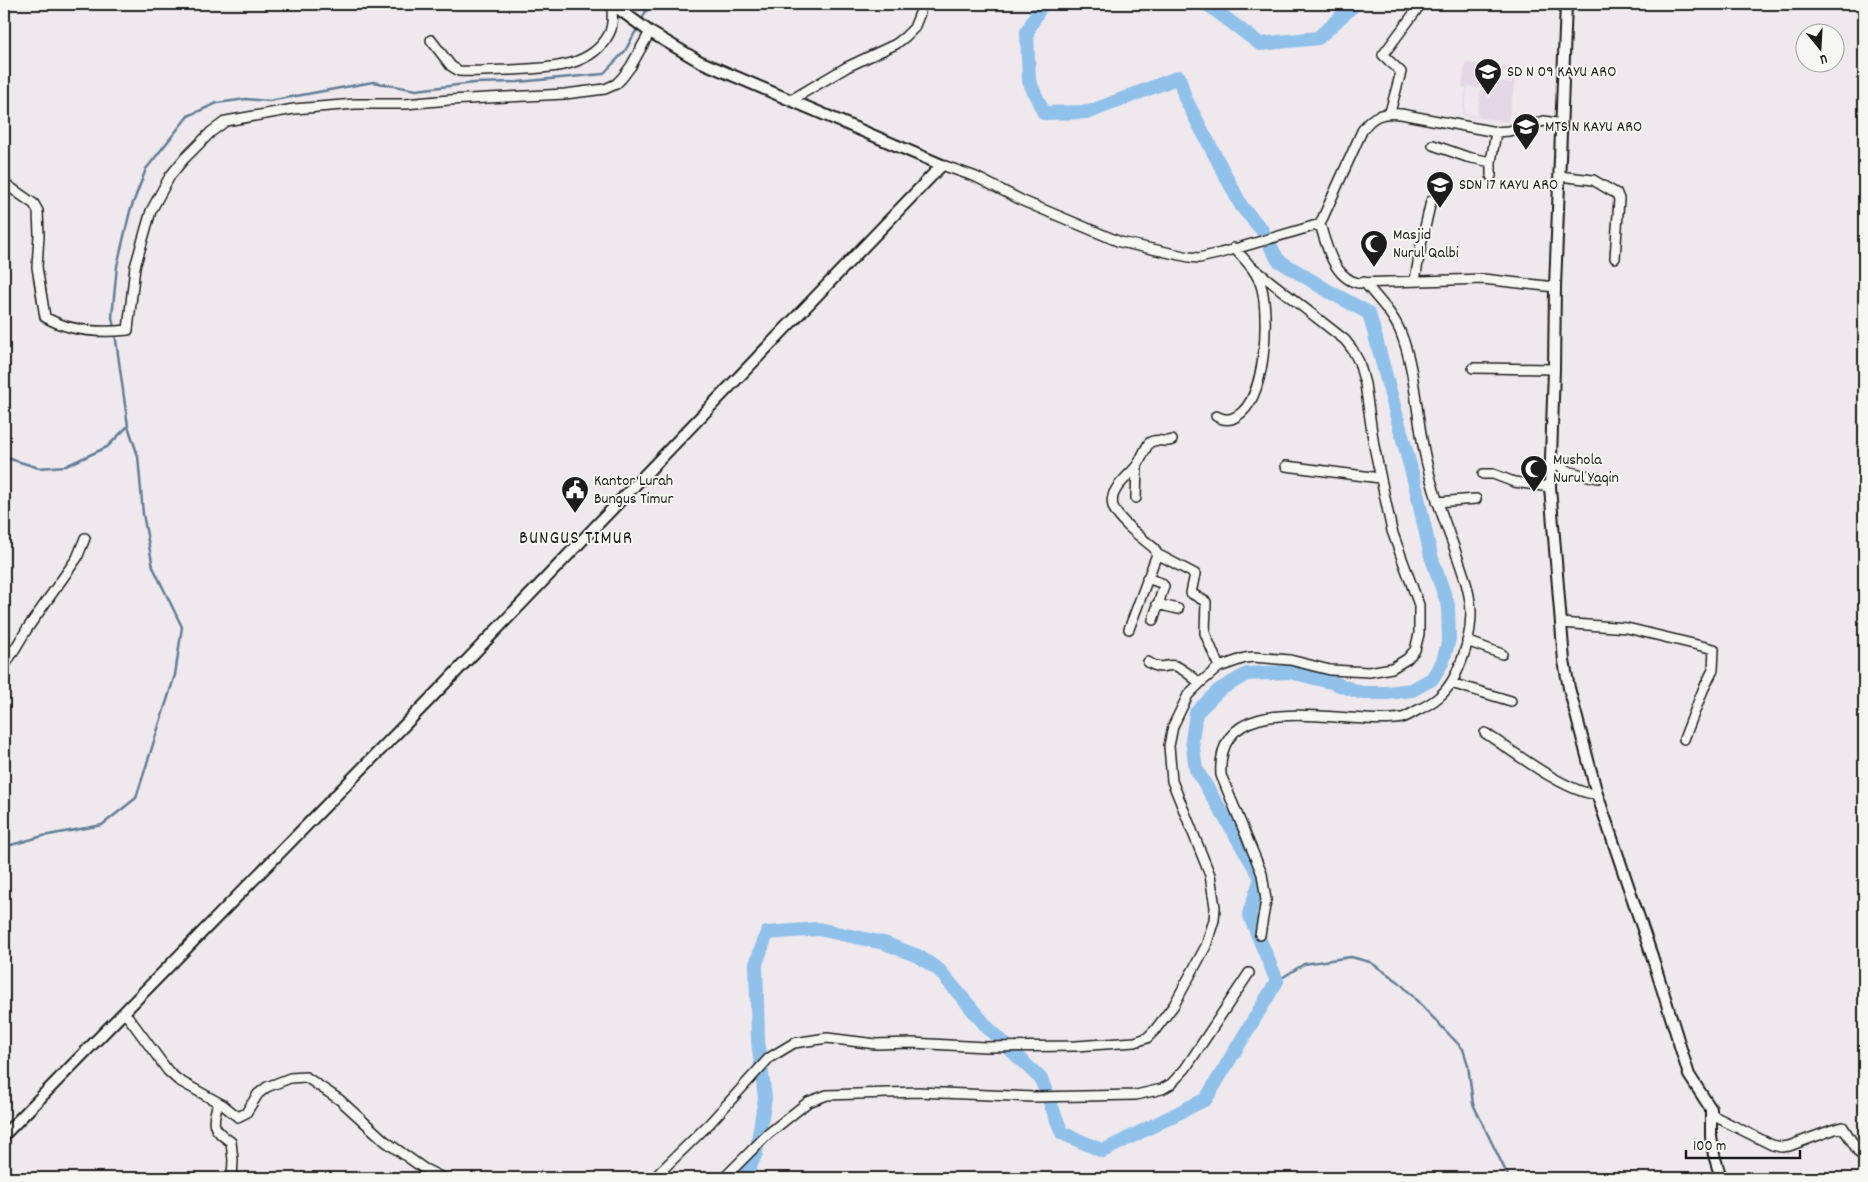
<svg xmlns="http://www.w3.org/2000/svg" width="1868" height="1182" viewBox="0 0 1868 1182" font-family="Dekko,sans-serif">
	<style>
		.built { fill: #e6d7e7; fill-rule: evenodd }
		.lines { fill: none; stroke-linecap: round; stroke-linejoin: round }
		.stream { stroke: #617f98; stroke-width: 2.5 }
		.river { stroke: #8fc1eb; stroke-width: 14 }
		.minor-casing { stroke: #1c1c1c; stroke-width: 12 }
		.tertiary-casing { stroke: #1c1c1c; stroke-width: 14 }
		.minor { stroke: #f6f6f2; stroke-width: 9 }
		.tertiary { stroke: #f6f6f2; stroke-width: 10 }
		.labels { text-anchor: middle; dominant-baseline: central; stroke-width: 4; stroke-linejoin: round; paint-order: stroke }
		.poi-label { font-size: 16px; fill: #1c1c1c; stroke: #f6f6f2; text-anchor: start }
		.quarter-label { font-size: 19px; letter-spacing: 1px; fill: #1c1c1c; stroke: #f6f6f2 }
	</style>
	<rect width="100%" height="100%" fill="#efe8ed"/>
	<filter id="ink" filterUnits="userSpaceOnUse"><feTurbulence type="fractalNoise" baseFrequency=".02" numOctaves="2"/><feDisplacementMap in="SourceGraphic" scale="10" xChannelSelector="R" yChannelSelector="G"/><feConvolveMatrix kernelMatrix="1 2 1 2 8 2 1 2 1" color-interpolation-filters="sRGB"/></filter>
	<g filter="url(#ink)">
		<!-- built -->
		<path class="built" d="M 1465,63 L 1517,68 L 1508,122 L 1462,115 L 1466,88 L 1462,87 ZM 1480,67 L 1513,71 L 1512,83 L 1478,79 ZM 1467,86 L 1481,88 L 1477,116 L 1464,114 Z"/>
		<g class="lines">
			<!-- stream -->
			<path class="stream" d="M 641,22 L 649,4
				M 114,328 L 112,317 L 117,266 L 130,211 L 146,169 L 188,116 L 217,103 L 246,99 L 269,101 L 373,82 L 416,90 L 474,83 L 518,82 L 603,74 L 625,51 L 638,27
				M 4,457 L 39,468 L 66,466 L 107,447 L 128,426
				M 4,847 L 43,836 L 102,825 L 136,798 L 175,675 L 182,627 L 153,567 L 143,514 L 138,456 L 128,426 L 115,333
				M 1277,981 L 1304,964 L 1351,957 L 1370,962 L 1399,982 L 1463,1049 L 1468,1065 L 1473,1104 L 1509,1178"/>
			<!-- river -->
			<path class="river" d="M 1207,4 L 1260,44 L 1318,38 L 1355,4
				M 745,1178 L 756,1153 L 765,1098 L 758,1041 L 756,964 L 767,933 L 818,929 L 884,943 L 918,956 L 939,970 L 988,1028 L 1041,1079 L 1062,1133 L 1103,1151 L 1206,1099 L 1277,981 L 1249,914 L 1261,878 L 1196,769 L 1192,740 L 1196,713 L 1219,690 L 1247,674 L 1290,672 L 1331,682 L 1362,693 L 1387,693 L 1412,690 L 1432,679 L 1443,661 L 1449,639 L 1448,605 L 1431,556 L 1415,484 L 1369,313 L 1330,292 L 1278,260 L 1262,230 L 1242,207 L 1185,98 L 1179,77 L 1089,112 L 1044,113 L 1029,81 L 1027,32 L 1042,4"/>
			<defs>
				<path id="minor" d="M 431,40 L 451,66 L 459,71 C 475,72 492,70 509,70 C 543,68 590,70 609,34 C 614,25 612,14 612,4
					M 791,100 L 847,67 L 896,44 L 905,37 L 914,28 L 920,13
					M 1390,112 L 1401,72 L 1383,55 L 1421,4
					M 1433,145 L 1467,157 L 1491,162 L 1496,132
					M 942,165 L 976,177 L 1023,201 L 1120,242 L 1189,257 L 1199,258 L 1221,253 L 1320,224
					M 1491,176 L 1491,162
					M 1559,176 L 1593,180 L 1617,194 L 1619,199 L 1615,258
					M 4,183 L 34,204 L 38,211 L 39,235 L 37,267 L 45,317 C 70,332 100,333 128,330 L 135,267 L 151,211 L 170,176 L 184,159 L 211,132 L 226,121 L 294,109 L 355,104 L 405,104 L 449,100 L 565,94 L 605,89 L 616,84 L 622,78 L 631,66 L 650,32
					M 1415,280 L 1421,245 L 1431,201
					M 1555,287 L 1483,279 L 1358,283 C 1334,278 1326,245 1320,224 L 1362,131 C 1372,115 1383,112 1401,114 L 1496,132 L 1509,131 L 1544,121 L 1561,124
					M 1473,368 L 1554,369
					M 1216,416 C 1223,420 1230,421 1237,416 C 1266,399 1269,319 1262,289 C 1258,272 1246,261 1234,248
					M 1551,461 L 1570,472 L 1598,478
					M 1286,466 L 1380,478
					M 1483,474 L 1493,474 L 1514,482 L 1550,487
					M 1136,498 L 1137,465
					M 1437,502 L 1476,499
					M 1157,554 L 1195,574 L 1191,593 L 1206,602 L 1205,633 L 1219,667
					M 1147,578 L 1161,583 L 1164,586 L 1153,620
					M 1157,604 L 1178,609
					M 1561,623 L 1627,628 L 1714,649 L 1713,670 L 1703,690 L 1684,739
					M 1129,629 L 1157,554 L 1154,548 C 1143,539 1117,520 1113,506 C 1108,489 1130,476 1138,464 C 1142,457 1145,449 1149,443 C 1157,437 1165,444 1172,440
					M 1467,641 L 1502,654
					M 4,647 L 13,653
					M 1148,662 C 1164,672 1164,663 1176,666 C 1185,670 1192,677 1200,683
					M 4,667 L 27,629 L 77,558 L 85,538
					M 1451,683 L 1511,701
					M 1485,733 C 1510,749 1569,795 1597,794
					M 1260,935 L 1266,900 L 1262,874 L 1221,775 C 1215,682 1348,728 1402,718 C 1406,717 1411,714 1416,711 C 1435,702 1446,694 1456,674 C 1465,655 1471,633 1471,612 C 1470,589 1461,568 1454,547 C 1444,520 1434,495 1428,468 C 1416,425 1417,371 1400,331 C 1392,312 1376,297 1364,282
					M 123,1013 L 129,1018 L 168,1071 L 178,1080 L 223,1105 L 238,1117 L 246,1113 L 258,1094 L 267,1087 L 290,1078 L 306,1077 L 340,1100 L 385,1141 L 423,1168 L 443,1178
					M 218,1102 C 212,1125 211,1128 231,1142 L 233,1160 L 232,1178
					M 1712,1115 L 1772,1145 L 1781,1147 L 1789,1146 L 1835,1129 L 1843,1127 L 1859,1153 L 1864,1157
					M 654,1178 L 710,1123 L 769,1058 L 794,1043 L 827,1038 L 876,1044 L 912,1043 L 985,1047 L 1076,1046 L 1135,1042 L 1147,1038 L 1155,1030 L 1174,1005 L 1206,946 L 1214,920 L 1215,907 L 1210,875 L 1172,781 L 1169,746 L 1173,726 L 1188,695 L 1200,683 L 1219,667 L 1245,658 L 1253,657 L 1290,660 L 1330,670 L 1369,672 L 1392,668 L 1407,659 L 1415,650 L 1419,634 L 1419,605 L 1392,531 L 1374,446 L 1365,384 L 1359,362 L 1352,349 L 1345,340 L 1252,267
					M 724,1178 L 768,1134 L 808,1102 L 827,1095 L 918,1092 L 1033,1097 L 1136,1095 L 1162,1089 L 1171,1084 L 1185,1069 L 1249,973"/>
				<path id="tertiary" d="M 1566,4 L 1555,287 L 1554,369 L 1550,487 L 1564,661 L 1569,688 L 1597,794 L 1652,956 L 1689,1075 L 1711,1109 L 1711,1137 L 1714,1155 L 1721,1178
					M 4,1135 L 431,698 L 942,165 L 699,61 L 650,32 L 612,4"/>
			</defs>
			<!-- minor casing -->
			<use href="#minor" class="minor-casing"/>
			<!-- tertiary casing -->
			<use href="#tertiary" class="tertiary-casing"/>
			<!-- minor -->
			<use href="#minor" class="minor"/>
			<!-- tertiary -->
			<use href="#tertiary" class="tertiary"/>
		</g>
	</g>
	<!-- icons -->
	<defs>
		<symbol id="school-pin" viewBox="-11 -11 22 30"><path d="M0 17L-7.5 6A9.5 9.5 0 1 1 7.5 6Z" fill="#1c1c1c" stroke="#f6f6f2"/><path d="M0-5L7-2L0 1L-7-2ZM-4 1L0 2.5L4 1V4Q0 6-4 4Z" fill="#fff"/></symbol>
		<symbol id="mosque-pin" viewBox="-11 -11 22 30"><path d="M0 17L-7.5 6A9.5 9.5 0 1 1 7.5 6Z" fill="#1c1c1c" stroke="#f6f6f2"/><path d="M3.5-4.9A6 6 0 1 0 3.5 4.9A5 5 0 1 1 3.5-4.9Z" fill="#fff"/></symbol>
		<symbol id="civic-pin" viewBox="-11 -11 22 30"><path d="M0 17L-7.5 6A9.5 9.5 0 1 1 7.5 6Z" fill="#1c1c1c" stroke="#f6f6f2"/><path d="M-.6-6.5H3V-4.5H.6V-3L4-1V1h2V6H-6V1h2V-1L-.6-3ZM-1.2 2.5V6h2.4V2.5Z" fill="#fff"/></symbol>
	</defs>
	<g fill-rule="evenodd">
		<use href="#school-pin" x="1472" y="56" width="32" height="43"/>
		<use href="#school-pin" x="1510" y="111" width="32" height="43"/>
		<use href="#school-pin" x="1424" y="169" width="32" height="43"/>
		<use href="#mosque-pin" x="1358" y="228" width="32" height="43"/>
		<use href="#mosque-pin" x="1518" y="453" width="32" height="43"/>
		<use href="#civic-pin" x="559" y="474" width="32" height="43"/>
	</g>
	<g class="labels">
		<!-- poi labels -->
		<g class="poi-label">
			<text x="1507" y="72">SD N 09 KAYU ARO</text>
			<text x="1545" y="127">MTS N KAYU ARO</text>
			<text x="1459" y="185">SDN 17 KAYU ARO</text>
			<text x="1393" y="235">Masjid<tspan x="1393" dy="18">Nurul Qalbi</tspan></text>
			<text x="1553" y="460">Mushola<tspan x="1553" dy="18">Nurul Yaqin</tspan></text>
			<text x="594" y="481">Kantor Lurah<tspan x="594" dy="18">Bungus Timur</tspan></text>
		</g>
		<!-- quarter labels -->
		<g class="quarter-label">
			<text x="576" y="539">BUNGUS TIMUR</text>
		</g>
	</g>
	<!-- margin -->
	<rect width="1868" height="1182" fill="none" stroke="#f6f6f2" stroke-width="20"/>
	<rect x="10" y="10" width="1848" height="1162" fill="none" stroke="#1c1c1c" stroke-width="2" filter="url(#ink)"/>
	<!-- north arrow -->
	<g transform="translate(1820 48) rotate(162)"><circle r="24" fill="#f6f6f2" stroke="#9f9f9c"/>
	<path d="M0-4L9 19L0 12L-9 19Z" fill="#1c1c1c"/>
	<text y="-8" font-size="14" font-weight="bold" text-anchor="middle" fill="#1c1c1c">U</text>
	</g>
	<!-- scale -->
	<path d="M1686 1150v8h114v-8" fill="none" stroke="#1c1c1c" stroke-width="2.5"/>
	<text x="1693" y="1150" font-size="15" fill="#1c1c1c" stroke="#f6f6f2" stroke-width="4" paint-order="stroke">100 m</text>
</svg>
